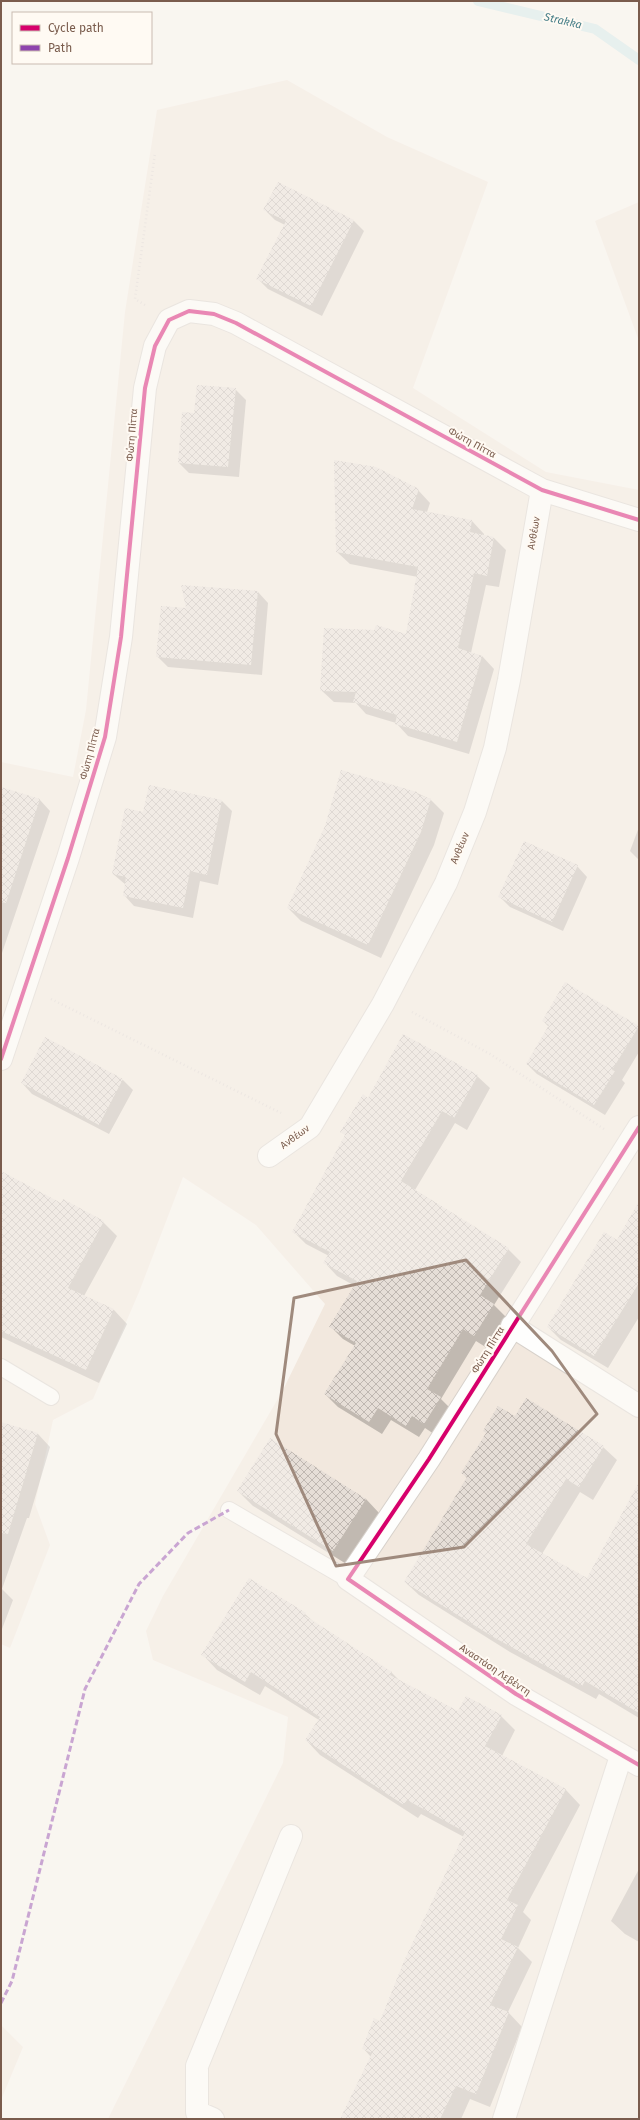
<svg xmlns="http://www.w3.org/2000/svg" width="640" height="2120" viewBox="0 0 640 2120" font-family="'Fira Sans',sans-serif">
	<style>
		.residential { fill: #f2e8de }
		.shadow { fill: #0003 }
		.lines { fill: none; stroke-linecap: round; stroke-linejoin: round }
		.stream { stroke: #d0e8ea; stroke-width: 10 }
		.building { fill: url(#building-cross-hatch) }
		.lane-casing { stroke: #d7d1cb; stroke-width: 18 }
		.street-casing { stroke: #d7d1cb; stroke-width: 24 }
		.path { stroke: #dcd5d0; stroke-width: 2.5; stroke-dasharray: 1 3; stroke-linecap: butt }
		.lane { stroke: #fefefd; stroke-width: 16 }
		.street { stroke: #fefefd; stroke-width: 22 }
		.quiet { stroke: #8e44ad; stroke-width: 3; stroke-dasharray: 6 3; stroke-linecap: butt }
		.cycleway-casing { stroke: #fffaf3; stroke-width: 6 }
		.cycleway { stroke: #d6006c; stroke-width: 4 }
		.marked { fill: none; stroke: #9f8a7d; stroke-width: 3; stroke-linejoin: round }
		.labels { text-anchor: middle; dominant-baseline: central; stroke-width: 4; stroke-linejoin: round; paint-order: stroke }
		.street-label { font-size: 10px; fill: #7a5c4d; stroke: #fffaf3 }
		.water-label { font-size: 11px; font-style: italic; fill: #437c86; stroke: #fffaf3 }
	</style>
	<defs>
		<pattern id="building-cross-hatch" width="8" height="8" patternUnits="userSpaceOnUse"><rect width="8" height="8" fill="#e6ded7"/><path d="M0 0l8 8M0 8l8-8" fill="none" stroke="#bfb7b1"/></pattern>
	</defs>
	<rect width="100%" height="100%" fill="#f9f5f0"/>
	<!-- residential -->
	<path class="residential" d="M 287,80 L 387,137 L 488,182 L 413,388 L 546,472 L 639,490 L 639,2119 L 108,2119 L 283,1763 L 288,1717 L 153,1660 L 146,1631 L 163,1596 L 283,1390 L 325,1304 L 256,1225 L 183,1177 L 139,1292 L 93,1399 L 53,1420 L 35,1504 L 50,1545 L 10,1648 L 1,1644 L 1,762 L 73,777 L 86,710 L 125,312 L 157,110 Z
		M 639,202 L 639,341 L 595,221 Z
		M 1,2025 L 23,2047 L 1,2100 Z"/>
	<!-- shadow -->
	<path class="shadow" d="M 278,183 L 354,221 L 364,231 L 322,316 L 268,289 L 257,278 L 285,225 L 275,220 L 264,209 Z
		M 235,389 L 246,400 L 239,477 L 189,473 L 179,463 L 195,414 Z
		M 418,490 L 430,503 L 427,512 L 472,521 L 484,534 L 484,536 L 494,538 L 506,550 L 499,587 L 486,585 L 471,653 L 482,656 L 494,669 L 469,754 L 408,736 L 396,723 L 366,714 L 356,703 L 334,702 L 321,690 L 406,635 L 418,577 L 350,564 L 337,552 Z
		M 258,592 L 268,603 L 262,675 L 168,667 L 157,656 L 187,609 Z
		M 1,788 L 40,800 L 50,811 L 1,956 Z
		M 417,793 L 430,799 L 444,813 L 434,845 L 381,958 L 301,921 L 288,908 Z
		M 222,801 L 232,811 L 218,885 L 200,881 L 193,918 L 134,906 L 124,895 L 126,885 L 113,874 L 144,813 Z
		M 639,827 L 639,860 L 630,851 Z
		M 577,866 L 587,877 L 563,931 L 510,907 L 500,897 Z
		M 543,1021 L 639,1028 L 639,1052 L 622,1080 L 625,1083 L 605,1115 L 537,1074 L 527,1064 L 549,1027 Z
		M 477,1076 L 490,1088 L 467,1130 L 455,1123 L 415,1190 L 508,1249 L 521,1262 L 494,1305 L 506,1317 L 487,1348 L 476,1341 L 441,1399 L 453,1411 L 437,1436 L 425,1428 L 419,1437 L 391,1420 L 382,1434 L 338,1407 L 325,1394 L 355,1346 L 343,1339 L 330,1326 L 355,1286 L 337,1276 L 325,1263 L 329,1256 L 306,1244 L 294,1232 L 369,1099 Z
		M 123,1080 L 133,1090 L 109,1134 L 32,1094 L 22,1083 Z
		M 1,1173 L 62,1204 L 103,1222 L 117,1236 L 84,1296 L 114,1310 L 127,1324 L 99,1383 L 1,1337 Z
		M 639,1203 L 639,1317 L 608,1368 L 561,1340 L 548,1327 L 618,1242 Z
		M 515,1417 L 603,1447 L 617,1460 L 593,1500 L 580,1492 L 542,1554 L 587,1579 L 639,1485 L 639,1718 L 599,1694 L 596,1699 L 510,1652 L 419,1595 L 405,1582 L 467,1478 L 463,1473 Z
		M 1,1423 L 38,1434 L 50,1447 L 29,1518 L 27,1518 L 2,1589 L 13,1600 L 2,1629 Z
		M 238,1491 L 366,1499 L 380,1514 L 348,1565 L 253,1506 Z
		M 305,1614 L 315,1623 L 392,1673 L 401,1682 L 458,1713 L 501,1716 L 515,1730 L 502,1756 L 566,1790 L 580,1805 L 523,1912 L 531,1920 L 518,1948 L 532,1962 L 508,2012 L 522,2027 L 490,2107 L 470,2099 L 461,2119 L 341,2119 L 371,2057 L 363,2048 L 380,2022 L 464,1837 L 421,1814 L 418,1818 L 320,1755 L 306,1740 L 319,1720 L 265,1686 L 260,1695 L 217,1670 L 203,1655 Z
		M 639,1869 L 639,1942 L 625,1934 L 611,1921 Z"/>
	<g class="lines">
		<!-- stream -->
		<path class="stream" d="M 478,1 L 595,29 L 639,60"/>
	</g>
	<!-- building -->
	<path class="building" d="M 278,182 L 354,220 L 311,306 L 256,279 L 286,221 L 263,210 Z
		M 197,385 L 236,388 L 228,467 L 178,463 L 182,412 L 194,413 Z
		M 334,460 L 376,467 L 419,489 L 412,509 L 472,520 L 470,532 L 494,537 L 487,576 L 474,573 L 458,648 L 482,656 L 457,742 L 395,724 L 397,715 L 353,702 L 356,692 L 320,691 L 324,628 L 374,630 L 376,625 L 406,634 L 418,567 L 336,552 Z
		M 181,585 L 258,591 L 251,665 L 156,657 L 161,606 L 186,608 Z
		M 341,770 L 417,792 L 417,794 L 431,799 L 421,832 L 368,945 L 287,908 L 325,826 Z
		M 149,785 L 222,800 L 207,875 L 190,871 L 183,908 L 123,896 L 126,877 L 112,874 L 125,808 L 143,812 Z
		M 1,787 L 40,799 L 6,903 L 1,902 Z
		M 524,841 L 578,865 L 552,922 L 498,897 Z
		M 565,982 L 639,1026 L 612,1070 L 615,1071 L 594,1105 L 526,1064 L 549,1025 L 542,1021 Z
		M 403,1034 L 478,1075 L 454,1118 L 442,1111 L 401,1181 L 509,1248 L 480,1295 L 494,1304 L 474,1336 L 463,1329 L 427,1389 L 441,1397 L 424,1424 L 412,1416 L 406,1426 L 378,1408 L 369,1422 L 324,1394 L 356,1343 L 329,1327 L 357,1281 L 323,1263 L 330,1252 L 292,1232 L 345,1135 L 340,1132 L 363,1094 L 368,1098 Z
		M 45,1037 L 123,1079 L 99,1125 L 21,1083 Z
		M 1,1171 L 61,1203 L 63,1199 L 104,1221 L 68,1288 L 114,1309 L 86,1370 L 1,1331 Z
		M 639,1201 L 639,1283 L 594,1356 L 547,1327 L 604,1232 L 617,1240 Z
		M 526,1398 L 604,1446 L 579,1487 L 566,1479 L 526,1544 L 587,1578 L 639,1482 L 639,1713 L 585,1681 L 582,1686 L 495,1638 L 404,1582 L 467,1477 L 461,1473 L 486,1433 L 483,1431 L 498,1406 L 515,1416 Z
		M 1,1422 L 38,1433 L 8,1534 L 1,1533 Z
		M 270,1438 L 366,1499 L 333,1551 L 237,1491 Z
		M 249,1578 L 306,1613 L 304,1615 L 392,1672 L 390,1675 L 458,1711 L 466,1696 L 502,1715 L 485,1746 L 566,1789 L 507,1900 L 518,1905 L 501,1939 L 518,1947 L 490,2005 L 509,2012 L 476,2094 L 456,2086 L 440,2119 L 340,2119 L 372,2053 L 362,2049 L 374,2018 L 380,2021 L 404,1961 L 465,1832 L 407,1800 L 404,1805 L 305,1740 L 320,1717 L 251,1672 L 245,1682 L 201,1655 Z"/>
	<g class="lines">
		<defs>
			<path id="lane" d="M 1,1367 L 51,1397
				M 229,1510 L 348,1579"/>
			<path id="street" d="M 1,1059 L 68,858 L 105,737 L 121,637 L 145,388 L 155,346 L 169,320 L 189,311 L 214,314 L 236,323 L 542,490 L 639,520
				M 639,1127 L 429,1459 L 348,1579 L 516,1694 L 639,1765
				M 269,1156 L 310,1127 L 383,1004 L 446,883 L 475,812 L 495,748 L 509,680 L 542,490
				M 512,1326 L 639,1406
				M 213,2119 L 197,2112 L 197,2066 L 291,1836
				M 504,2119 L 621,1756"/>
		</defs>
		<!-- lane casing -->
		<use href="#lane" class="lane-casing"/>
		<!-- street casing -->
		<use href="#street" class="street-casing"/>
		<!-- path -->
		<path class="path" d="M 145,305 L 135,299 L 155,153
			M 51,999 L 281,1113
			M 412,1012 L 490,1054 L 604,1129"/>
		<!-- lane -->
		<use href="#lane" class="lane"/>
		<!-- street -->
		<use href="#street" class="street"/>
		<!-- quiet -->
		<path class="quiet" d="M 1,2003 L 12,1981 L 85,1689 L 139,1584 L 188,1533 L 229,1510"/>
		<defs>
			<path id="cycleway" d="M 1,1059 L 68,858 L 105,737 L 121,637 L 145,388 L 155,346 L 169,320 L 189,311 L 214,314 L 236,323 L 542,490 L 639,520
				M 639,1127 L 429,1459 L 348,1579 L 516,1694 L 639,1765"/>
		</defs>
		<!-- cycleway casing -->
		<use href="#cycleway" class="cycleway-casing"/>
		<!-- cycleway -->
		<use href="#cycleway" class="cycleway"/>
	</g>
	<!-- marked area -->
	<path d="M0 0H640V2120H0ZM 466,1260 L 552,1351 L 597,1414 L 464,1547 L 336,1566 L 276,1434 L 294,1298 Z" fill="#f9f5f0" fill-opacity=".55" fill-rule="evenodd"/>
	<path class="marked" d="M 466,1260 L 552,1351 L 597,1414 L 464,1547 L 336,1566 L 276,1434 L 294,1298 Z"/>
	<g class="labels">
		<!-- street labels -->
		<g class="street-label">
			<text transform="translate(132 435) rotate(-85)">Φώτη Πίττα</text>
			<text transform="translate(472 443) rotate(29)">Φώτη Πίττα</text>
			<text transform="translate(534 533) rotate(-80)">Ανθέων</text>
			<text transform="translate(90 754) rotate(-75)">Φώτη Πίττα</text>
			<text transform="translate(460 848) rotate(-67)">Ανθέων</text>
			<text transform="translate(295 1137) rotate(-36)">Ανθέων</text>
			<text transform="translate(488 1350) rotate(-58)">Φώτη Πίττα</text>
			<text transform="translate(495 1670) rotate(34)">Αναστάση Λεβέντη</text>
		</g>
		<!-- water labels -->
		<g class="water-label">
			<text transform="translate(563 21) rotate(13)">Strakka</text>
		</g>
	</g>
	<!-- border -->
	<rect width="640" height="2120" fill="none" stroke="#7a5c4d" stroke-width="4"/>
	<!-- legend -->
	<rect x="12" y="12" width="140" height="52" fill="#fffaf3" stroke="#cabbb1"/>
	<rect x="20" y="25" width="20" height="6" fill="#d6006c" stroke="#cabbb1"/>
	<text x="48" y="32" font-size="12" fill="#7a5c4d">Cycle path</text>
	<rect x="20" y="45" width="20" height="6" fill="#8e44ad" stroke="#cabbb1"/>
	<text x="48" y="52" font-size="12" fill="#7a5c4d">Path</text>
</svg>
